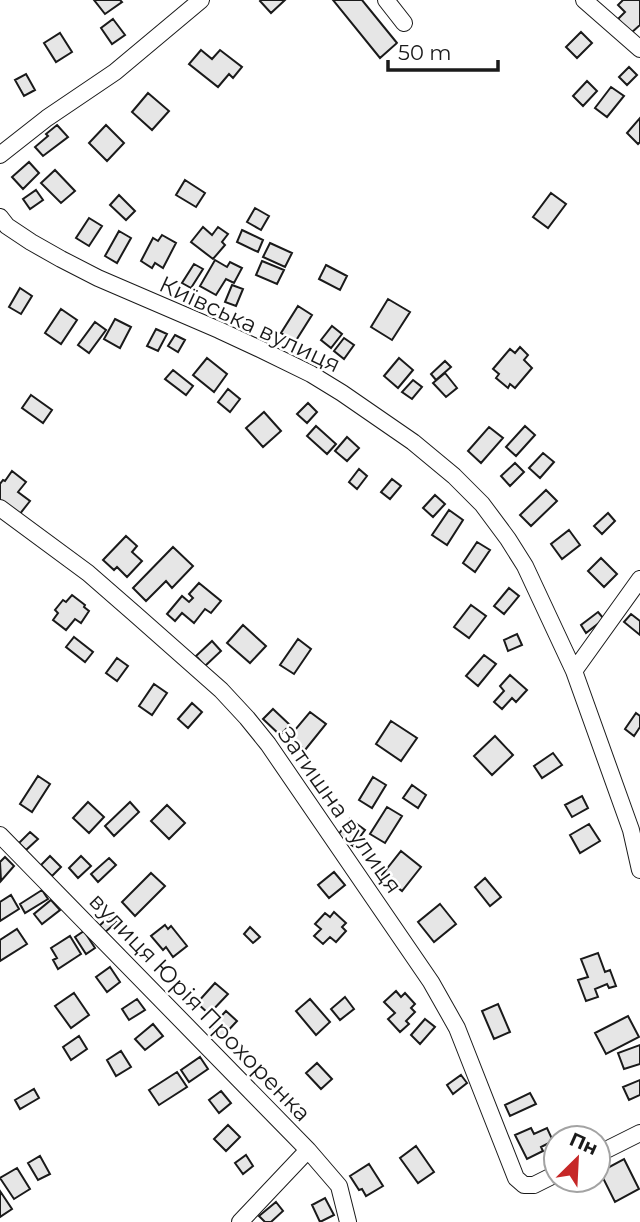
<svg xmlns="http://www.w3.org/2000/svg" width="640" height="1222" viewBox="0 0 640 1222" font-family="Montserrat,sans-serif">
	<style>
		.building { fill: #e6e6e6; stroke: #1a1a1a; stroke-width: 2 }
		.lines { fill: none; stroke-linecap: round; stroke-linejoin: round }
		.minor-casing { stroke: #1a1a1a; stroke-width: 18 }
		.minor { stroke: #fff; stroke-width: 16 }
		.labels { text-anchor: middle; dominant-baseline: central; stroke-width: 5; stroke-linejoin: round; paint-order: stroke }
		.street-label { font-size: 23px; fill: #1a1a1a; stroke: #fff }
	</style>
	<rect width="100%" height="100%" fill="#fff"/>
	<!-- building -->
	<path class="building" d="M 94,0 L 120,0 L 122,2 L 105,14 Z
		M 261,0 L 285,0 L 271,13 L 260,1 Z
		M 333,0 L 362,0 L 397,43 L 380,58 Z
		M 623,0 L 640,0 L 640,25 L 631,33 L 618,19 L 625,12 L 618,5 Z
		M 113,19 L 125,35 L 112,44 L 101,28 Z
		M 581,32 L 592,43 L 577,58 L 566,47 Z
		M 60,33 L 72,52 L 56,62 L 44,43 Z
		M 201,50 L 212,59 L 220,50 L 242,67 L 233,78 L 229,74 L 218,87 L 189,64 Z
		M 629,67 L 637,75 L 627,85 L 619,77 Z
		M 26,74 L 35,90 L 24,96 L 15,80 Z
		M 587,81 L 597,91 L 583,106 L 573,96 Z
		M 611,87 L 624,96 L 607,117 L 595,108 Z
		M 148,93 L 169,111 L 152,130 L 132,112 Z
		M 640,118 L 640,142 L 638,144 L 627,133 Z
		M 57,125 L 68,137 L 43,156 L 35,147 L 48,136 L 46,134 Z
		M 106,125 L 124,143 L 107,161 L 89,143 Z
		M 29,162 L 39,173 L 23,189 L 12,177 Z
		M 55,170 L 75,191 L 61,203 L 41,183 Z
		M 185,180 L 205,193 L 196,207 L 176,195 Z
		M 36,190 L 43,200 L 30,209 L 23,199 Z
		M 551,193 L 566,204 L 548,228 L 533,217 Z
		M 119,195 L 135,211 L 126,220 L 110,205 Z
		M 255,208 L 269,216 L 261,230 L 247,222 Z
		M 89,218 L 102,226 L 89,246 L 76,238 Z
		M 203,227 L 212,235 L 218,227 L 228,234 L 222,242 L 225,245 L 213,259 L 191,242 Z
		M 242,230 L 263,240 L 258,252 L 237,242 Z
		M 119,231 L 131,238 L 117,263 L 105,256 Z
		M 162,235 L 176,243 L 163,268 L 155,263 L 152,268 L 141,261 L 153,238 L 158,241 Z
		M 270,243 L 292,253 L 285,267 L 263,257 Z
		M 215,260 L 227,267 L 230,262 L 242,268 L 234,283 L 226,279 L 216,295 L 200,286 Z
		M 262,261 L 284,270 L 277,284 L 256,275 Z
		M 194,264 L 203,269 L 191,288 L 182,283 Z
		M 326,265 L 347,276 L 340,290 L 319,279 Z
		M 232,285 L 243,289 L 236,306 L 225,302 Z
		M 20,288 L 32,296 L 21,314 L 9,307 Z
		M 388,299 L 410,312 L 392,340 L 371,327 Z
		M 298,306 L 312,315 L 295,342 L 281,333 Z
		M 61,309 L 77,320 L 61,344 L 45,333 Z
		M 115,319 L 131,327 L 120,348 L 104,339 Z
		M 95,322 L 106,330 L 89,353 L 78,345 Z
		M 332,326 L 342,334 L 331,348 L 321,340 Z
		M 156,329 L 167,334 L 158,351 L 147,346 Z
		M 175,335 L 185,340 L 178,352 L 168,346 Z
		M 344,338 L 354,345 L 344,359 L 334,351 Z
		M 520,347 L 528,355 L 524,360 L 532,368 L 515,388 L 510,384 L 508,388 L 496,378 L 499,374 L 493,369 L 510,349 L 515,353 Z
		M 207,358 L 227,374 L 214,392 L 193,375 Z
		M 399,358 L 413,370 L 398,388 L 384,376 Z
		M 445,361 L 451,367 L 436,380 L 431,374 Z
		M 173,370 L 193,386 L 186,395 L 165,379 Z
		M 445,373 L 457,388 L 446,397 L 433,383 Z
		M 413,380 L 422,387 L 412,399 L 402,392 Z
		M 228,389 L 240,399 L 230,412 L 218,402 Z
		M 31,395 L 52,410 L 43,423 L 22,408 Z
		M 308,403 L 317,412 L 307,423 L 297,414 Z
		M 264,412 L 281,431 L 263,447 L 246,428 Z
		M 316,426 L 336,444 L 327,454 L 307,436 Z
		M 525,426 L 535,435 L 516,456 L 506,447 Z
		M 489,427 L 503,438 L 481,463 L 468,451 Z
		M 347,437 L 359,448 L 347,461 L 335,451 Z
		M 543,453 L 554,462 L 540,478 L 529,468 Z
		M 515,463 L 524,472 L 510,486 L 501,476 Z
		M 359,469 L 367,476 L 357,489 L 349,482 Z
		M 12,471 L 26,482 L 18,492 L 30,501 L 19,515 L 0,500 L 0,484 L 3,480 L 5,481 Z
		M 392,479 L 401,486 L 390,499 L 381,492 Z
		M 546,490 L 557,501 L 531,526 L 520,515 Z
		M 435,495 L 445,504 L 433,517 L 423,508 Z
		M 449,510 L 463,520 L 447,545 L 432,535 Z
		M 608,513 L 615,521 L 602,534 L 594,526 Z
		M 569,530 L 580,545 L 562,559 L 551,544 Z
		M 126,536 L 137,546 L 132,552 L 142,561 L 127,577 L 117,567 L 114,570 L 103,560 Z
		M 477,542 L 490,550 L 475,572 L 463,563 Z
		M 173,547 L 193,566 L 172,588 L 166,581 L 146,601 L 133,588 Z
		M 601,558 L 617,574 L 604,587 L 588,571 Z
		M 199,583 L 221,601 L 211,613 L 205,609 L 194,623 L 182,613 L 175,621 L 167,614 L 182,596 L 189,602 L 193,598 L 189,594 Z
		M 509,588 L 519,596 L 504,614 L 494,606 Z
		M 72,595 L 85,605 L 84,607 L 89,611 L 81,623 L 75,619 L 66,630 L 53,620 L 58,613 L 55,610 L 63,600 L 66,602 Z
		M 471,605 L 486,616 L 469,638 L 454,627 Z
		M 598,612 L 604,619 L 586,633 L 581,625 Z
		M 631,614 L 640,621 L 640,635 L 624,622 Z
		M 243,625 L 266,646 L 250,663 L 227,643 Z
		M 517,634 L 522,645 L 508,651 L 504,640 Z
		M 74,637 L 93,652 L 85,662 L 66,647 Z
		M 298,639 L 311,649 L 294,674 L 280,665 Z
		M 212,641 L 221,651 L 205,666 L 196,656 Z
		M 484,655 L 496,664 L 478,686 L 466,676 Z
		M 117,658 L 128,666 L 117,681 L 106,673 Z
		M 510,675 L 527,690 L 516,702 L 512,698 L 502,709 L 494,702 L 504,691 L 500,686 Z
		M 154,684 L 167,693 L 152,715 L 139,706 Z
		M 192,703 L 202,712 L 188,728 L 178,719 Z
		M 273,709 L 290,725 L 280,735 L 263,719 Z
		M 310,712 L 326,724 L 305,750 L 289,737 Z
		M 636,713 L 640,716 L 640,727 L 634,736 L 625,729 Z
		M 391,721 L 417,738 L 401,761 L 376,744 Z
		M 495,736 L 513,755 L 492,775 L 474,756 Z
		M 553,753 L 562,765 L 542,778 L 534,766 Z
		M 38,776 L 50,784 L 32,812 L 20,804 Z
		M 373,777 L 386,785 L 372,808 L 359,800 Z
		M 412,785 L 426,795 L 418,808 L 403,798 Z
		M 582,796 L 588,808 L 572,817 L 565,805 Z
		M 88,802 L 104,817 L 89,833 L 73,818 Z
		M 130,802 L 139,812 L 114,836 L 105,826 Z
		M 167,805 L 185,823 L 169,839 L 151,821 Z
		M 387,807 L 402,816 L 385,843 L 370,834 Z
		M 350,819 L 365,830 L 353,846 L 338,835 Z
		M 589,824 L 600,841 L 580,853 L 570,835 Z
		M 30,832 L 38,839 L 26,850 L 19,843 Z
		M 401,851 L 421,867 L 402,891 L 382,875 Z
		M 50,856 L 61,867 L 52,876 L 41,865 Z
		M 81,856 L 91,866 L 78,878 L 69,868 Z
		M 5,857 L 14,866 L 1,881 L 0,862 Z
		M 109,858 L 116,865 L 98,882 L 91,874 Z
		M 334,872 L 345,885 L 329,898 L 318,885 Z
		M 151,873 L 165,886 L 135,916 L 122,902 Z
		M 485,878 L 501,897 L 490,906 L 475,887 Z
		M 42,890 L 48,899 L 25,913 L 20,904 Z
		M 11,895 L 19,909 L 0,921 L 0,902 Z
		M 51,900 L 60,910 L 42,924 L 34,914 Z
		M 440,904 L 456,924 L 434,942 L 418,922 Z
		M 334,912 L 346,923 L 342,927 L 346,931 L 336,942 L 330,937 L 323,944 L 314,936 L 321,929 L 315,924 L 325,913 L 330,917 Z
		M 111,915 L 117,922 L 104,933 L 98,927 Z
		M 165,925 L 168,929 L 171,926 L 187,946 L 173,957 L 166,947 L 163,950 L 151,936 Z
		M 250,927 L 260,937 L 253,943 L 244,934 Z
		M 17,929 L 27,944 L 0,961 L 0,940 Z
		M 84,931 L 95,948 L 86,954 L 75,937 Z
		M 70,936 L 81,954 L 58,969 L 53,960 L 57,958 L 51,948 Z
		M 598,953 L 605,972 L 610,970 L 616,986 L 609,988 L 607,984 L 595,989 L 598,997 L 586,1001 L 578,980 L 588,977 L 581,959 Z
		M 110,967 L 120,982 L 107,992 L 96,977 Z
		M 215,983 L 228,994 L 209,1014 L 197,1003 Z
		M 396,991 L 401,997 L 405,993 L 415,1004 L 411,1008 L 415,1012 L 406,1021 L 409,1024 L 400,1032 L 388,1019 L 395,1013 L 384,1002 Z
		M 74,993 L 89,1015 L 71,1028 L 55,1006 Z
		M 345,997 L 354,1009 L 340,1020 L 331,1009 Z
		M 137,999 L 145,1010 L 129,1020 L 122,1009 Z
		M 310,999 L 330,1022 L 316,1035 L 296,1011 Z
		M 498,1004 L 510,1032 L 494,1039 L 482,1011 Z
		M 226,1011 L 237,1021 L 222,1037 L 211,1027 Z
		M 628,1016 L 639,1037 L 606,1054 L 595,1033 Z
		M 425,1019 L 435,1027 L 420,1044 L 411,1035 Z
		M 153,1024 L 163,1036 L 145,1050 L 135,1039 Z
		M 79,1036 L 87,1049 L 71,1060 L 63,1047 Z
		M 640,1045 L 640,1064 L 624,1069 L 618,1053 Z
		M 121,1051 L 131,1067 L 116,1076 L 107,1060 Z
		M 200,1057 L 208,1069 L 189,1082 L 181,1070 Z
		M 317,1063 L 332,1079 L 321,1089 L 306,1073 Z
		M 177,1072 L 187,1087 L 159,1105 L 149,1090 Z
		M 461,1075 L 467,1083 L 453,1094 L 447,1085 Z
		M 640,1080 L 640,1095 L 629,1100 L 623,1087 Z
		M 34,1089 L 39,1098 L 20,1109 L 15,1100 Z
		M 221,1091 L 231,1103 L 219,1113 L 209,1100 Z
		M 530,1093 L 536,1104 L 510,1116 L 505,1105 Z
		M 228,1125 L 240,1137 L 226,1151 L 214,1139 Z
		M 531,1128 L 534,1134 L 547,1128 L 553,1141 L 541,1147 L 543,1151 L 527,1159 L 515,1135 Z
		M 416,1146 L 434,1172 L 418,1183 L 400,1158 Z
		M 246,1155 L 253,1166 L 243,1174 L 235,1163 Z
		M 40,1156 L 50,1174 L 38,1180 L 28,1163 Z
		M 624,1159 L 639,1189 L 615,1202 L 600,1172 Z
		M 369,1164 L 383,1186 L 366,1196 L 362,1189 L 359,1190 L 350,1176 Z
		M 17,1168 L 30,1189 L 14,1199 L 0,1178 Z
		M 0,1191 L 12,1209 L 0,1217 Z
		M 325,1198 L 334,1215 L 320,1222 L 312,1205 Z
		M 276,1202 L 283,1211 L 271,1222 L 265,1222 L 259,1216 Z"/>
	<g class="lines">
		<defs>
			<path id="minor" d="M 386,0 L 404,23
				M 584,0 L 640,49
				M 0,155 L 47,118 L 115,72 L 201,0
				M 0,217 L 7,226 L 31,242 L 61,259 L 98,278 L 219,330 L 262,350 L 311,374 L 342,393 L 413,442 L 454,476 L 482,504 L 508,539 L 525,566 L 574,671 L 631,830 L 640,870
				M 0,508 L 88,573 L 135,614 L 221,690 L 247,718 L 268,744 L 431,982 L 457,1028 L 516,1178 L 524,1185 L 534,1185 L 556,1174
				M 574,671 L 640,579
				M 0,835 L 308,1150 L 339,1186 L 348,1222
				M 598,1154 L 640,1133
				M 240,1222 L 308,1150"/>
		</defs>
		<!-- minor casing -->
		<use href="#minor" class="minor-casing"/>
		<!-- minor -->
		<use href="#minor" class="minor"/>
	</g>
	<g class="labels">
		<!-- street labels -->
		<g class="street-label">
			<text transform="translate(250 324) rotate(25)">Київська вулиця</text>
			<text transform="translate(340 810) rotate(55)">Затишна вулиця</text>
			<text transform="translate(200 1007) rotate(46)">вулиця Юрія Прохоренка</text>
		</g>
	</g>
	<!-- north arrow -->
	<g transform="translate(577 1159) rotate(24)"><circle r="33" fill="#ffffff" stroke="#a3a3a3" stroke-width="2"/>
	<path d="M0-5L12 26L0 18L-12 26Z" fill="#c62828"/>
	<text y="-10" font-size="19" font-weight="bold" text-anchor="middle" fill="#1a1a1a">Пн</text>
	</g>
	<!-- scale -->
	<path d="M388 60v10h110v-10" fill="none" stroke="#1a1a1a" stroke-width="3.5"/>
	<text x="398" y="60" font-size="21" fill="#1a1a1a" stroke="#ffffff" stroke-width="5" paint-order="stroke">50 m</text>
</svg>
